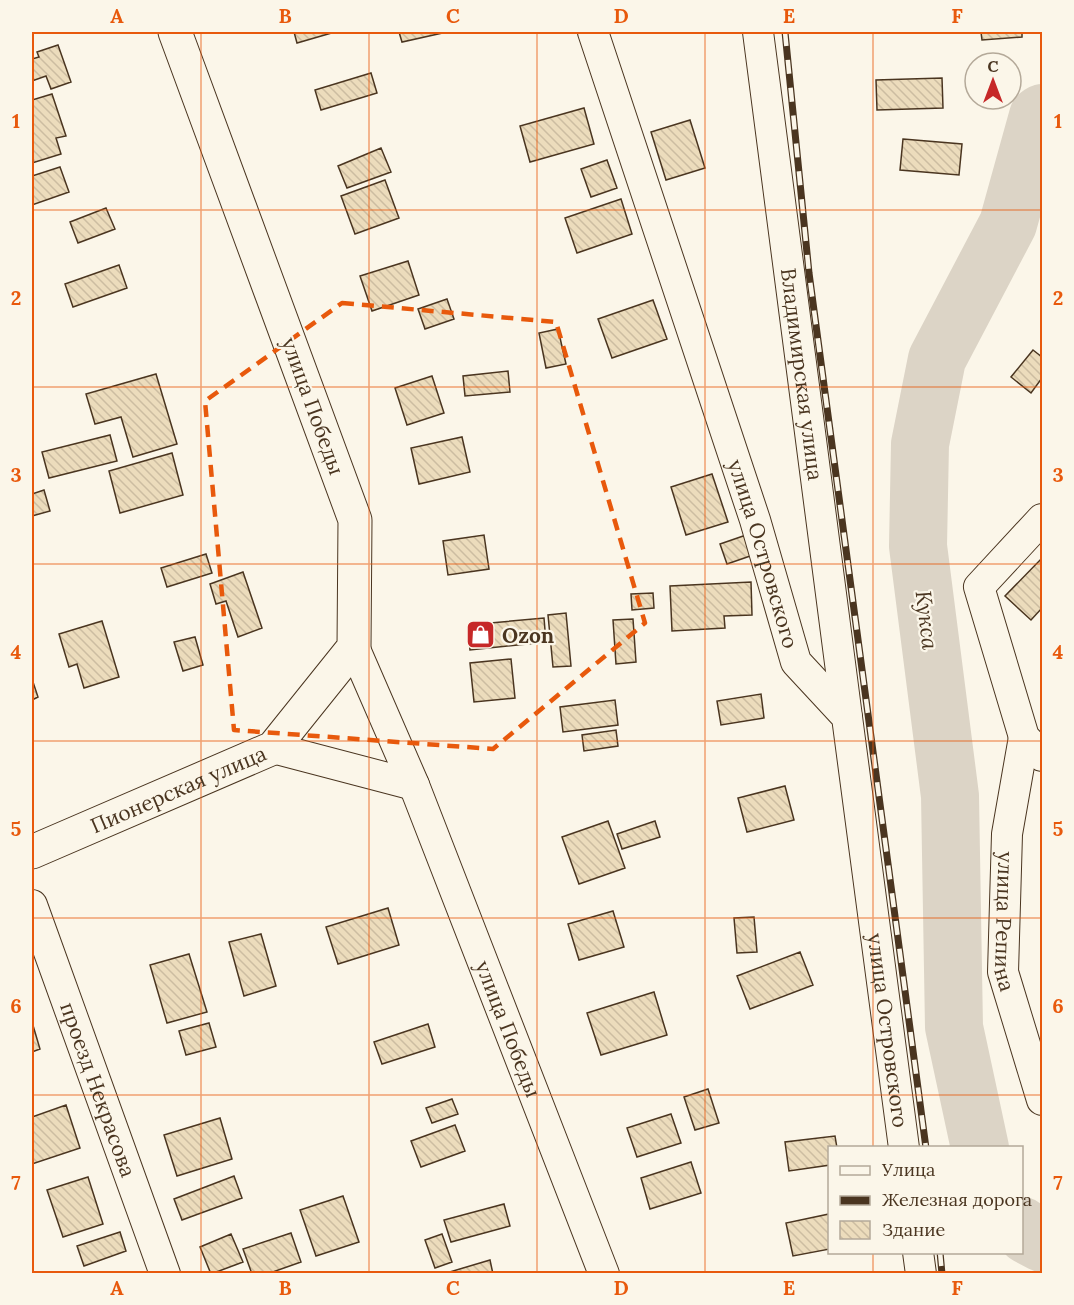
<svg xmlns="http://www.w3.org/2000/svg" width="1074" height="1305" viewBox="0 0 1074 1305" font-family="Lora,serif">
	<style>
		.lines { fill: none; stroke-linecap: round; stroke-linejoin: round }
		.river { stroke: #dcd4c6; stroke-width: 58 }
		.building { fill: url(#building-back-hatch); stroke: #4a3520; stroke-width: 1.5 }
		.minor-casing { stroke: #4a3520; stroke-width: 32 }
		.tertiary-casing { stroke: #4a3520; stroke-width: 35 }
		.minor { stroke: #fbf6e9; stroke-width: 30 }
		.tertiary { stroke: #fbf6e9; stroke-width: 33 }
		.rail-casing { stroke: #4a3520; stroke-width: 7 }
		.rail { stroke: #fbf6e9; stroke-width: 4.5; stroke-dasharray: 14; stroke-linecap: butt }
		.marked { fill: none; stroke: #e8590c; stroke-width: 4.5; stroke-dasharray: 12 8; stroke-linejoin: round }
		.grid { fill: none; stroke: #e8590c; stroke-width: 1.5; stroke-opacity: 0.55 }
		.labels { text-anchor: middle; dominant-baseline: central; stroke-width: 4.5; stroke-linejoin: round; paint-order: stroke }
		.street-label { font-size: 21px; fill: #4a3520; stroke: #fbf6e9 }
		.poi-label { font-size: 21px; font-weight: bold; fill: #4a3520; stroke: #fbf6e9; text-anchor: start }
		.water-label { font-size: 22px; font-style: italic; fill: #4a3520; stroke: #fbf6e9 }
		.neatline { fill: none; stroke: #e8590c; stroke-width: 2 }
		.grid-label { font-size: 20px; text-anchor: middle; font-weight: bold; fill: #e8590c }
	</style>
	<defs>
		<pattern id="building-back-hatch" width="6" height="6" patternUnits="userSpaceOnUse" patternTransform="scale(1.5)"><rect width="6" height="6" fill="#ecdcbc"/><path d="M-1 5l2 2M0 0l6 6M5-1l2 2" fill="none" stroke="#ccbda1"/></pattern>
	</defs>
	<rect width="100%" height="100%" fill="#fbf6e9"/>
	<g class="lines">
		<!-- river -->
		<path class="river" d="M 980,1148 L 954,1027 L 950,796 L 918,546 L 920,444 L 937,359 L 1008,224 L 1038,116 L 1042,113
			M 1022,1226 L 1027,1235 L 1042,1243"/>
	</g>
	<!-- building -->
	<path class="building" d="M 294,32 L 335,32 L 297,43 Z
		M 399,32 L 447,32 L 402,42 Z
		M 981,32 L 1022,32 L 1022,37 L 982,40 Z
		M 58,45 L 71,82 L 51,89 L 46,76 L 32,81 L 32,59 L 39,57 L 37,52 Z
		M 371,73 L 377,93 L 321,110 L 315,90 Z
		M 942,78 L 943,108 L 877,110 L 876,80 Z
		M 52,94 L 66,136 L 56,138 L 61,154 L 32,163 L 32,100 Z
		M 584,108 L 594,144 L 530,162 L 520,126 Z
		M 690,120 L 705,168 L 666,180 L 651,132 Z
		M 903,139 L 962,144 L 959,175 L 900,170 Z
		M 381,148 L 391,172 L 347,188 L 338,166 Z
		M 607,160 L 617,188 L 591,197 L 581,169 Z
		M 60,167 L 69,192 L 32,205 L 32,176 Z
		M 385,180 L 399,218 L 355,234 L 341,196 Z
		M 621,199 L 632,234 L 577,253 L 565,218 Z
		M 106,208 L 115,229 L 78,243 L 70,222 Z
		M 408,261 L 419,295 L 372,311 L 360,276 Z
		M 119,265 L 127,288 L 73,307 L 65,284 Z
		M 447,299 L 454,319 L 425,329 L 418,309 Z
		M 653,300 L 667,339 L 612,358 L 598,319 Z
		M 558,329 L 566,364 L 546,368 L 539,333 Z
		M 1033,350 L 1042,357 L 1042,378 L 1031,393 L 1011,377 Z
		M 508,371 L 510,392 L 465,396 L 463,376 Z
		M 156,374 L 177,444 L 133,457 L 121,417 L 95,424 L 86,394 Z
		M 432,376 L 444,413 L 407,425 L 395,388 Z
		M 110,435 L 117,461 L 49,478 L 42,452 Z
		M 462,437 L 470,472 L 419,484 L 411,448 Z
		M 172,453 L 183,495 L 120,513 L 109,471 Z
		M 712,474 L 728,522 L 686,535 L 671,487 Z
		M 44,490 L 50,511 L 32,516 L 32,494 Z
		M 749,534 L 756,554 L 727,564 L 720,544 Z
		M 484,535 L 489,569 L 448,575 L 443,541 Z
		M 206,554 L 212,573 L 167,587 L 161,568 Z
		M 1042,558 L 1042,608 L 1031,620 L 1005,596 Z
		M 243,572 L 262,628 L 238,637 L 226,601 L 216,604 L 210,584 Z
		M 751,582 L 752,615 L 724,616 L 725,628 L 672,631 L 670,586 Z
		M 653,593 L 654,608 L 632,610 L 631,594 Z
		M 566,613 L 571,666 L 553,667 L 548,615 Z
		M 544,618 L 546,642 L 470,650 L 468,625 Z
		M 633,619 L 636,662 L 616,664 L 613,620 Z
		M 102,621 L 119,677 L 84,688 L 77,664 L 69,667 L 59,634 Z
		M 195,637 L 203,665 L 183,671 L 174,642 Z
		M 511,659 L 515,698 L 474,702 L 470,663 Z
		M 32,679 L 38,697 L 32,700 Z
		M 761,694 L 764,718 L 721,725 L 717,701 Z
		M 615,700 L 618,725 L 563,732 L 560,707 Z
		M 616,730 L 618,746 L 584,751 L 582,735 Z
		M 785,786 L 794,820 L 747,832 L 738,798 Z
		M 608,821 L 625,868 L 579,884 L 562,837 Z
		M 655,821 L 660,837 L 622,849 L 617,834 Z
		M 388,908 L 399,945 L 338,964 L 326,927 Z
		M 613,911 L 624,947 L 579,960 L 568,924 Z
		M 754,917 L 757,952 L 737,953 L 734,918 Z
		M 261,934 L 276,986 L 244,996 L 229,942 Z
		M 800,952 L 813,985 L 750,1009 L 737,976 Z
		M 189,954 L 207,1012 L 167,1023 L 150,965 Z
		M 654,992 L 667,1035 L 601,1055 L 587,1013 Z
		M 32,1022 L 40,1049 L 32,1052 Z
		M 209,1023 L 216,1047 L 186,1055 L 179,1031 Z
		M 428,1024 L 435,1047 L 382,1064 L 374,1042 Z
		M 708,1089 L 719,1123 L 695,1130 L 684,1097 Z
		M 452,1099 L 458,1114 L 432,1123 L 426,1108 Z
		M 66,1105 L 80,1148 L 32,1164 L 32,1117 Z
		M 671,1114 L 681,1143 L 637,1157 L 627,1128 Z
		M 220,1118 L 232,1159 L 177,1176 L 164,1135 Z
		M 455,1125 L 465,1151 L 421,1167 L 411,1141 Z
		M 835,1136 L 837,1148 L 830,1148 L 830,1165 L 789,1171 L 785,1142 Z
		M 691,1162 L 701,1193 L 650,1209 L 641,1178 Z
		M 234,1176 L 242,1198 L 182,1220 L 174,1199 Z
		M 88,1177 L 103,1224 L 63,1237 L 47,1190 Z
		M 343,1196 L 359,1242 L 316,1256 L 300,1210 Z
		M 504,1204 L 510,1226 L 451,1242 L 444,1220 Z
		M 829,1214 L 830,1249 L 793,1256 L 786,1223 Z
		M 120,1232 L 126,1251 L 84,1266 L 77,1246 Z
		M 291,1233 L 301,1262 L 267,1274 L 252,1274 L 243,1249 Z
		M 231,1234 L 243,1262 L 211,1274 L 200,1247 Z
		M 442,1234 L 452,1262 L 435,1268 L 425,1240 Z
		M 490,1260 L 493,1274 L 443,1274 Z"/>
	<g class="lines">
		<defs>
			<g id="minor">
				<path id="s1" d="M 593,32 L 755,520 L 796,662 L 847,717 L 904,1148"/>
				<path id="s2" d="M 758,32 L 847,717"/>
				<path d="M 1042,519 L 979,587 L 1024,737 L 1042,756"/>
				<path id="s3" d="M 354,647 L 414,785 L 604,1274"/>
				<path id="s4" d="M 1024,737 L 1007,834 L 1003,972 L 1042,1100"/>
				<path d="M 273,748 L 414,785"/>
				<path id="s5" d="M 32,905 L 165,1274"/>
				<path d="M 918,1252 L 921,1274"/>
			</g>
			<g id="tertiary">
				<path id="s6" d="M 32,852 L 273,748 L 354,647 L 355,520 L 175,32"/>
			</g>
		</defs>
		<!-- minor casing -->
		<use href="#minor" class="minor-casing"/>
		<!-- tertiary casing -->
		<use href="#tertiary" class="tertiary-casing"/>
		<!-- minor -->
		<use href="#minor" class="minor"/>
		<!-- tertiary -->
		<use href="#tertiary" class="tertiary"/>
		<defs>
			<path id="rail" d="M 785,32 L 809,273 L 926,1148
				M 940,1252 L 942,1274"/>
		</defs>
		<!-- rail casing -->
		<use href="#rail" class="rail-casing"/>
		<!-- rail -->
		<use href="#rail" class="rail"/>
	</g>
	<!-- marked area -->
	<path class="marked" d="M 342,303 L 556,322 L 645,623 L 493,749 L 234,730 L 205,401 Z"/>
	<!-- grid -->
	<path class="grid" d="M 201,32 L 201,1274M 369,32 L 369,1274M 537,32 L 537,1274M 705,32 L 705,1274M 873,32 L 873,1148M 32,210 L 1042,210M 32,387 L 1042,387M 32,564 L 1042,564M 32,741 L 1042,741M 32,918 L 1042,918M 32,1095 L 1042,1095M 873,1252 L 873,1274"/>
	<!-- icons -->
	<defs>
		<symbol id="shop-square" viewBox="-11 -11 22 22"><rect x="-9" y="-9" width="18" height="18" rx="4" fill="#c62828" stroke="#fbf6e9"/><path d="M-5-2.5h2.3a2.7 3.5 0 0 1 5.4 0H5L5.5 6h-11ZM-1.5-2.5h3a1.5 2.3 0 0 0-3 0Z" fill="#fff"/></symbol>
	</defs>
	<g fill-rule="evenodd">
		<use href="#shop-square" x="464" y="618" width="33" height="33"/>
	</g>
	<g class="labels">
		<!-- street labels -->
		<g class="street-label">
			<text stroke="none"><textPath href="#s2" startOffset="345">Владимирская улица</textPath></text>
			<text transform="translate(313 406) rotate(70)">улица Победы</text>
			<text stroke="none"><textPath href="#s1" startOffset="549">улица Островского</textPath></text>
			<text stroke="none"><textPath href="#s6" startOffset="159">Пионерская улица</textPath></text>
			<text stroke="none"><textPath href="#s4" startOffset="186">улица Репина</textPath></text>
			<text stroke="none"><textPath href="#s3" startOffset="412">улица Победы</textPath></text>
			<text stroke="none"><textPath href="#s1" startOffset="1053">улица Островского</textPath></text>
			<text stroke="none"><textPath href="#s5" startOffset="196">проезд Некрасова</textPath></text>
		</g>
		<!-- poi labels -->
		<g class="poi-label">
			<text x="502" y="635">Ozon</text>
		</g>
		<!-- water labels -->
		<g class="water-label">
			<text transform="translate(927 620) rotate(83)">Кукса</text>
		</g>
	</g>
	<!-- border -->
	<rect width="1074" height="1305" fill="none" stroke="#fbf6e9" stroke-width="66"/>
	<!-- legend -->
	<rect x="828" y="1146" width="195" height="108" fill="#fbf6e9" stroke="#b4a999" stroke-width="1.5"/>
	<rect x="840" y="1166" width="30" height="9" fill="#fbf6e9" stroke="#b4a999" stroke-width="1.5"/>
	<text x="882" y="1176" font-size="18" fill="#4a3520">Улица</text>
	<rect x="840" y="1196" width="30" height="9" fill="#4a3520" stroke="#b4a999" stroke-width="1.5"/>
	<text x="882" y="1206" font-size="18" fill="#4a3520">Железная дорога</text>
	<rect x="840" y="1221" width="30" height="18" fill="url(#building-back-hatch)" stroke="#b4a999" stroke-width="1.5"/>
	<text x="882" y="1236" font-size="18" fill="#4a3520">Здание</text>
	<!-- north arrow -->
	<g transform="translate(993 81)"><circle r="28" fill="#fbf6e9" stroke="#b4a999" stroke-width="1.5"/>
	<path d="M0-4.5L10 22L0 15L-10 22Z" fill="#c62828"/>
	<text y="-9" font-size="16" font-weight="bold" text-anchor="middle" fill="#4a3520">С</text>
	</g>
	<rect x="33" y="33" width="1008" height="1239" class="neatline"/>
	<g class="grid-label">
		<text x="117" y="23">A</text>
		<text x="285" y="23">B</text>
		<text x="453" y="23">C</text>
		<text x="621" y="23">D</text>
		<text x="789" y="23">E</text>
		<text x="957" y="23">F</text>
		<text x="16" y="128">1</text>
		<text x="1058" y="128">1</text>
		<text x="16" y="305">2</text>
		<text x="1058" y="305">2</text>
		<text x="16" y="482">3</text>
		<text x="1058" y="482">3</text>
		<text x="16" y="659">4</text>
		<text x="1058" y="659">4</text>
		<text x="16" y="836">5</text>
		<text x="1058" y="836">5</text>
		<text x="16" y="1013">6</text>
		<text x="1058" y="1013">6</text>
		<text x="16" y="1190">7</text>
		<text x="1058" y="1190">7</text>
		<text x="117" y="1295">A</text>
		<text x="285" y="1295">B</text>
		<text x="453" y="1295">C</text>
		<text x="621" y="1295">D</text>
		<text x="789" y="1295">E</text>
		<text x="957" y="1295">F</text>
	</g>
</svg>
